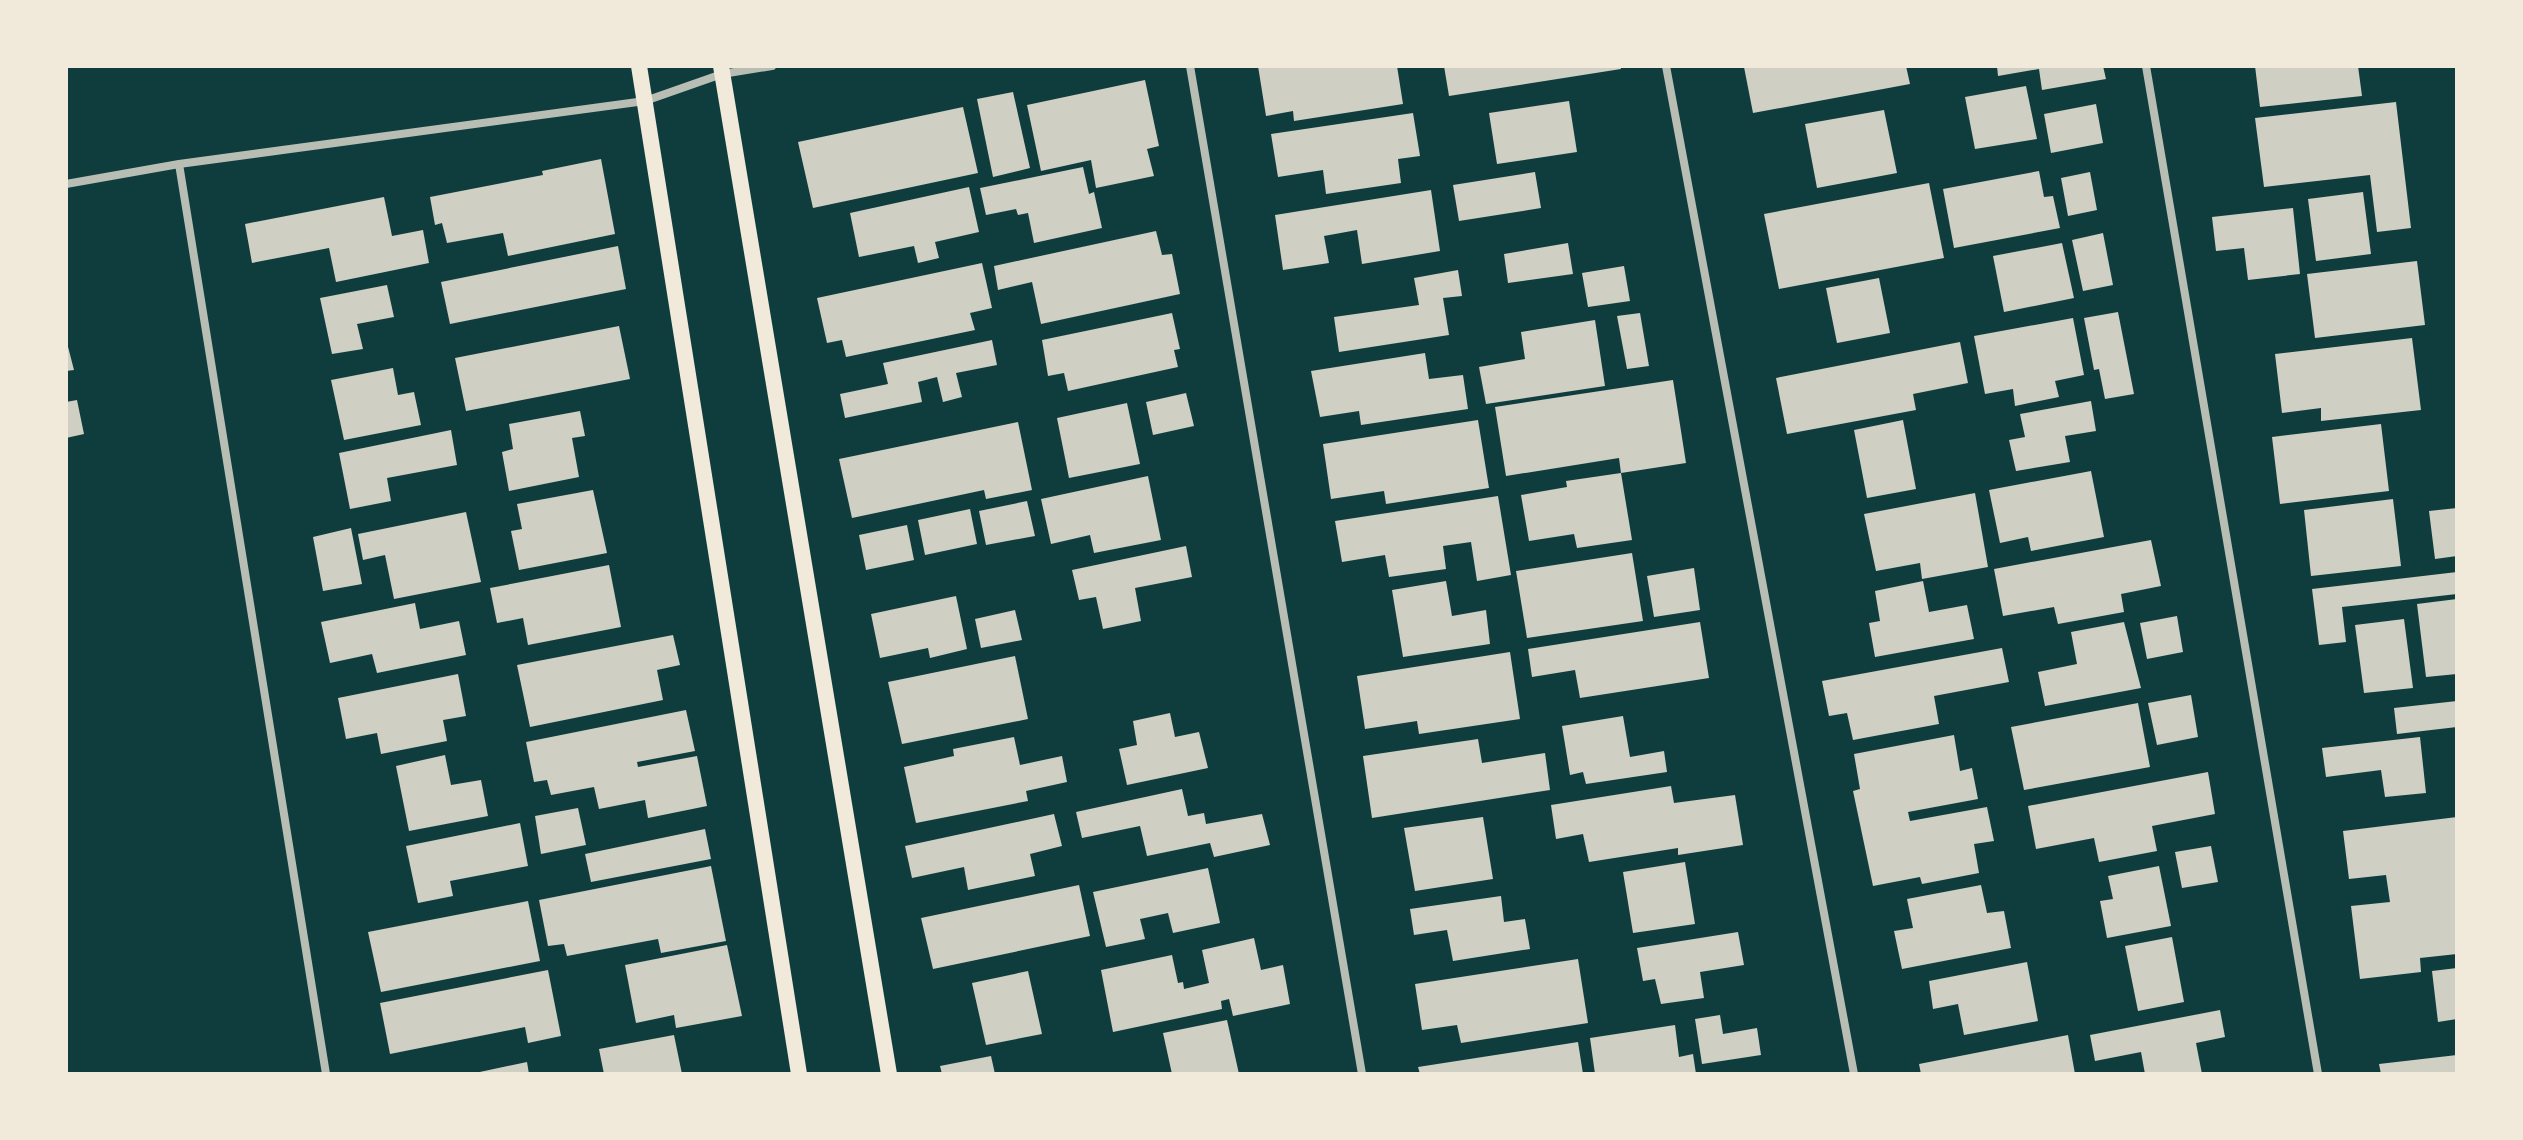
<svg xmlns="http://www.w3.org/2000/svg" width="2523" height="1140" viewBox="0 0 2523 1140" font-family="Signika,sans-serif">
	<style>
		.building { fill: #cfcfc3 }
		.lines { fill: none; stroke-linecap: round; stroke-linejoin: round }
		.minor { stroke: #b8beb3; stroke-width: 8 }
		.secondary { stroke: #f1e9da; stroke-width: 16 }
	</style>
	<rect width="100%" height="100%" fill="#0f3d3e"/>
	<!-- building -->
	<path class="building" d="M 1258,66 L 1397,66 L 1403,104 L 1294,121 L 1293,111 L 1266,116 Z
		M 1444,66 L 1620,66 L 1621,69 L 1449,96 Z
		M 1751,66 L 1906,66 L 1910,84 L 1753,113 L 1744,67 Z
		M 1997,66 L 2103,66 L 2106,79 L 2042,90 L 2039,69 L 1998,76 Z
		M 2255,66 L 2358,66 L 2362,96 L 2260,107 Z
		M 1145,80 L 1159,146 L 1147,149 L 1154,176 L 1096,188 L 1091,160 L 1041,171 L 1027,105 Z
		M 2026,86 L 2037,139 L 1975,149 L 1965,97 Z
		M 1013,92 L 1030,168 L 993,177 L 977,99 Z
		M 1569,101 L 1577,152 L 1497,164 L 1489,113 Z
		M 2396,102 L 2411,228 L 2377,232 L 2370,175 L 2264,187 L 2255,118 Z
		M 2096,104 L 2103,143 L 2051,153 L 2044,114 Z
		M 963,107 L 978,173 L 813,208 L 798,142 Z
		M 1884,110 L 1897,173 L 1817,188 L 1805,124 Z
		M 1413,113 L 1420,156 L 1398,159 L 1401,183 L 1326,194 L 1323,170 L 1278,177 L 1271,134 Z
		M 601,159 L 615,234 L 508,256 L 503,233 L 447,243 L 442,223 L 435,225 L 430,197 L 543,175 L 542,171 Z
		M 1083,167 L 1089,194 L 1094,192 L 1102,228 L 1034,243 L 1028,213 L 1018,215 L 1016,209 L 986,215 L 980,188 Z
		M 2039,171 L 2044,197 L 2053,196 L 2060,228 L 1954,248 L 1943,189 Z
		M 1535,172 L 1541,208 L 1459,221 L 1453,185 Z
		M 2090,172 L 2097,210 L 2068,216 L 2061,178 Z
		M 1929,183 L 1944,258 L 1779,289 L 1764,214 Z
		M 969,187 L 979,232 L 935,242 L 939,258 L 918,263 L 914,246 L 859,257 L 850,213 Z
		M 1431,190 L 1440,251 L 1362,264 L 1357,230 L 1324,236 L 1329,263 L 1283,270 L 1275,215 Z
		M 2363,192 L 2371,254 L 2316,261 L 2308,199 Z
		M 384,197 L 392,236 L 423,230 L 429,263 L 336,282 L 329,248 L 252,263 L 245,224 Z
		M 2293,208 L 2300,274 L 2248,280 L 2244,248 L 2216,251 L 2212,217 Z
		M 1156,231 L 1162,255 L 1172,254 L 1180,294 L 1041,324 L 1032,282 L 998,290 L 994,266 Z
		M 2103,233 L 2113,285 L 2083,291 L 2072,240 Z
		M 1568,243 L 1573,274 L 1508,283 L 1504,254 Z
		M 2062,243 L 2074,298 L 2004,312 L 1993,256 Z
		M 618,246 L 626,289 L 450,324 L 441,282 Z
		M 2417,261 L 2425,325 L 2315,338 L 2307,274 Z
		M 982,263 L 992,308 L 970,313 L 975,330 L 846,357 L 842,340 L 827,343 L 817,298 Z
		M 1624,266 L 1630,301 L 1588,307 L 1582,273 Z
		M 1458,270 L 1462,296 L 1443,298 L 1449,335 L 1339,352 L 1334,317 L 1419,305 L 1414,278 Z
		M 1879,278 L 1890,333 L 1837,343 L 1826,288 Z
		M 387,285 L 394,317 L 357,324 L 363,349 L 332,354 L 320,298 Z
		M 2118,312 L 2134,394 L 2105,399 L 2099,369 L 2094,370 L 2084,318 Z
		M 1172,313 L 1180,349 L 1174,350 L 1178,367 L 1068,391 L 1064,373 L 1048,376 L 1042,340 Z
		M 1640,313 L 1649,366 L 1627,369 L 1617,316 Z
		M 2073,318 L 2084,375 L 2055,381 L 2059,397 L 2015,406 L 2013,389 L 1985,394 L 1974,336 Z
		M 1595,320 L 1605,386 L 1486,404 L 1479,367 L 1525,359 L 1521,332 Z
		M 619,326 L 630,379 L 466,411 L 455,358 Z
		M 2412,338 L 2421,410 L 2321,421 L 2321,408 L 2282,413 L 2275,354 Z
		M 66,339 L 74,370 L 66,371 Z
		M 992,340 L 997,365 L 956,373 L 962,397 L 943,402 L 937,377 L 918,382 L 922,402 L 845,418 L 840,394 L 888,384 L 883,363 Z
		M 1960,342 L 1968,383 L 1913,394 L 1916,410 L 1787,434 L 1776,378 Z
		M 1425,353 L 1429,379 L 1463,375 L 1468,409 L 1361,425 L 1359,411 L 1320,417 L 1311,371 Z
		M 393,368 L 398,395 L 414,392 L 421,425 L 344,440 L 331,380 Z
		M 1673,380 L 1686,463 L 1621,473 L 1632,540 L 1577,548 L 1574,534 L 1529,541 L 1521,495 L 1567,487 L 1566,481 L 1621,473 L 1619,458 L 1506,476 L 1495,407 Z
		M 1186,393 L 1194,426 L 1153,435 L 1146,402 Z
		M 77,400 L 84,434 L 66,438 L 66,402 Z
		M 2091,401 L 2096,431 L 2065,436 L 2070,462 L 2016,471 L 2009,440 L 2025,437 L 2020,414 Z
		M 1127,403 L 1140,464 L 1069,478 L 1057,418 Z
		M 580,411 L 585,436 L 572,438 L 579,477 L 509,491 L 502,452 L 513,449 L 509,424 Z
		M 1478,420 L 1489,488 L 1386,504 L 1384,491 L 1331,499 L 1323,444 Z
		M 1903,420 L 1916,489 L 1867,498 L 1854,430 Z
		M 1018,422 L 1032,490 L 986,499 L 984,490 L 852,518 L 839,459 Z
		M 2381,424 L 2389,491 L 2280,504 L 2272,437 Z
		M 451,430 L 457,465 L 387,478 L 391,501 L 350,509 L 339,453 Z
		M 2091,471 L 2104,537 L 2031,551 L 2028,537 L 2000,543 L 1989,490 Z
		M 1148,476 L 1161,540 L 1094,553 L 1090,535 L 1051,544 L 1041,499 Z
		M 593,490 L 607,553 L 519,570 L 511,531 L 522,529 L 517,504 Z
		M 1975,493 L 1988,567 L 1922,579 L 1920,563 L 1876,571 L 1864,514 Z
		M 1498,496 L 1511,575 L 1477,581 L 1471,542 L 1443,546 L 1446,569 L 1389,577 L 1385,555 L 1342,562 L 1335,521 Z
		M 2393,499 L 2401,566 L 2311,576 L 2304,510 Z
		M 1027,501 L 1035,536 L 986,545 L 979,511 Z
		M 2457,508 L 2457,556 L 2435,559 L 2429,511 Z
		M 970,509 L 977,544 L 925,555 L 918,520 Z
		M 466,512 L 481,582 L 394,599 L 385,555 L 363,560 L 358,534 Z
		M 907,525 L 914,560 L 866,570 L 859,535 Z
		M 351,528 L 362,584 L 323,591 L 313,537 Z
		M 2151,540 L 2161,586 L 2121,594 L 2124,612 L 2058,624 L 2054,607 L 2003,616 L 1994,569 Z
		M 1186,546 L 1192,577 L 1135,588 L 1141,621 L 1103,629 L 1096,597 L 1079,600 L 1072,570 Z
		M 1632,553 L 1643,621 L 1527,638 L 1516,571 Z
		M 609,565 L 621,627 L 528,645 L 523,618 L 497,623 L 490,588 Z
		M 1694,568 L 1700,610 L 1654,617 L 1647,576 Z
		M 2457,572 L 2457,594 L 2342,607 L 2346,642 L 2319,645 L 2312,589 Z
		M 1446,581 L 1452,616 L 1486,610 L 1490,644 L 1403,657 L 1392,590 Z
		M 1923,581 L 1929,612 L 1967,605 L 1974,639 L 1875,657 L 1869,623 L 1880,621 L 1875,591 Z
		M 956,596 L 967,649 L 930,658 L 928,648 L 880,658 L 871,614 Z
		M 2457,599 L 2457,674 L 2426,677 L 2417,604 Z
		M 415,603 L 420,629 L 459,621 L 466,655 L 377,673 L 372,654 L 330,663 L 321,622 Z
		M 1015,610 L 1022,640 L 981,648 L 975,619 Z
		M 2177,616 L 2183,652 L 2147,659 L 2140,623 Z
		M 2404,619 L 2413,688 L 2364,693 L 2355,625 Z
		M 1700,622 L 1709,678 L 1580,698 L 1575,670 L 1532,677 L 1528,649 Z
		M 2124,622 L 2141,688 L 2045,706 L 2038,672 L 2077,664 L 2071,632 Z
		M 673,635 L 680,665 L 657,670 L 663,700 L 530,727 L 517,665 Z
		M 2002,648 L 2009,682 L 1934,696 L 1939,724 L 1853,740 L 1847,713 L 1829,716 L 1822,681 Z
		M 1510,652 L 1520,719 L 1419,734 L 1417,721 L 1365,729 L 1357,676 Z
		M 1015,656 L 1028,719 L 902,744 L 888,682 Z
		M 458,674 L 466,716 L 443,720 L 447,741 L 381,754 L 377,733 L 346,739 L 338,698 Z
		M 2191,695 L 2198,737 L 2157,745 L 2148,703 Z
		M 2457,701 L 2457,727 L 2397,734 L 2394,708 Z
		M 2138,703 L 2150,767 L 2024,790 L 2011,727 Z
		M 686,710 L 695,751 L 637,762 L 638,767 L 697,756 L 707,806 L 648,818 L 645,800 L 599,809 L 594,787 L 551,795 L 547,780 L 534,782 L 526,742 Z
		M 1170,713 L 1175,737 L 1199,732 L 1208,768 L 1127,785 L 1119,749 L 1137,745 L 1133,721 Z
		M 1623,716 L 1630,757 L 1664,751 L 1667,772 L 1586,784 L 1583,772 L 1570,775 L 1562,726 Z
		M 1954,735 L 1960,771 L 1972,768 L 1978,799 L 1908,812 L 1910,821 L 1987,807 L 1994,841 L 1974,844 L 1979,873 L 1922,884 L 1920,877 L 1873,886 L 1853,791 L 1860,789 L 1854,754 Z
		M 1014,737 L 1020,765 L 1062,756 L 1067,782 L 1026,791 L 1028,801 L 916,823 L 904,767 L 954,756 L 953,749 Z
		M 2420,737 L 2426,793 L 2385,797 L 2381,770 L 2326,777 L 2322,748 Z
		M 1478,739 L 1482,763 L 1545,753 L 1550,790 L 1372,818 L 1363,756 Z
		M 445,755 L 451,785 L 481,780 L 488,816 L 409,831 L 396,766 Z
		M 2208,772 L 2215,814 L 2152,826 L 2157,851 L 2099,862 L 2094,838 L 2036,849 L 2028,806 Z
		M 1671,786 L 1674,803 L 1735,795 L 1743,845 L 1678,855 L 1678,848 L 1589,862 L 1583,834 L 1556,839 L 1551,805 Z
		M 1182,789 L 1188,816 L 1204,813 L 1206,824 L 1262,814 L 1270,845 L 1214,857 L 1210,843 L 1147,856 L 1140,826 L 1082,838 L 1076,812 Z
		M 578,808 L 586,845 L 541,854 L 535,816 Z
		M 1054,814 L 1062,846 L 1030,854 L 1035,876 L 968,890 L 964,867 L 912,878 L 905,846 Z
		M 1483,817 L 1493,879 L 1415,891 L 1404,828 Z
		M 2457,817 L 2457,954 L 2420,958 L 2421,972 L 2360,979 L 2351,906 L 2390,902 L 2386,875 L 2349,879 L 2343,831 Z
		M 520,823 L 528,866 L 450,881 L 453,896 L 418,903 L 406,846 Z
		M 705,829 L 711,859 L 591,882 L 585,854 Z
		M 2211,846 L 2218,882 L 2182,888 L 2175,852 Z
		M 1685,862 L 1695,924 L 1633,933 L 1623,872 Z
		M 711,866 L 726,941 L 661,953 L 658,939 L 567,956 L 564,944 L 548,946 L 539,900 Z
		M 2159,866 L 2171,926 L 2107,938 L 2100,901 L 2113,899 L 2108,876 Z
		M 1208,868 L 1220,923 L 1173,933 L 1168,913 L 1140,919 L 1145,939 L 1106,947 L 1093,892 Z
		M 1079,885 L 1090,936 L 933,969 L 921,918 Z
		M 1981,885 L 1987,913 L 2004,911 L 2011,948 L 1902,969 L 1894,931 L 1913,928 L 1907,899 Z
		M 1501,896 L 1504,922 L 1525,919 L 1530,949 L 1453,961 L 1447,930 L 1414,935 L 1410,909 Z
		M 528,901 L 540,961 L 381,992 L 368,932 Z
		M 1738,932 L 1744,965 L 1700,972 L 1704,998 L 1661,1004 L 1655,979 L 1643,981 L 1637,948 Z
		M 2172,937 L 2184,1002 L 2138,1011 L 2125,946 Z
		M 1254,938 L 1261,970 L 1283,965 L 1290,1004 L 1233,1016 L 1229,999 L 1221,1001 L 1222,1009 L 1113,1032 L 1101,970 L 1172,955 L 1178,983 L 1183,982 L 1184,989 L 1209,983 L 1202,950 Z
		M 727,945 L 742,1016 L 676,1028 L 674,1015 L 636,1023 L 625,965 Z
		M 1578,959 L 1588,1023 L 1461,1043 L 1457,1025 L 1422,1030 L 1415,984 Z
		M 2027,962 L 2038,1021 L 1964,1035 L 1958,1004 L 1933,1009 L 1929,981 Z
		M 2457,968 L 2457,1019 L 2438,1022 L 2432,971 Z
		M 548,970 L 561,1036 L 528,1043 L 525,1027 L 390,1054 L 380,1003 Z
		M 1028,971 L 1042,1034 L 986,1045 L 972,983 Z
		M 2220,1010 L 2225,1037 L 2196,1043 L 2202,1074 L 2145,1074 L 2141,1052 L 2095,1061 L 2090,1035 Z
		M 1720,1015 L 1723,1034 L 1757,1028 L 1761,1055 L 1702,1064 L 1695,1019 Z
		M 1227,1020 L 1239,1074 L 1172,1074 L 1163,1033 Z
		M 1675,1025 L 1679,1057 L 1693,1054 L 1696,1074 L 1637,1074 L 1637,1072 L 1595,1074 L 1590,1038 Z
		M 674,1035 L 682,1074 L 604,1074 L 599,1049 Z
		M 2068,1035 L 2075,1074 L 1921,1074 L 1919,1064 Z
		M 1578,1042 L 1583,1074 L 1420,1074 L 1418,1067 Z
		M 2457,1055 L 2457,1074 L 2381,1074 L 2379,1064 Z
		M 991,1056 L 995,1074 L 942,1074 L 940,1066 Z
		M 527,1062 L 529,1074 L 475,1074 L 475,1073 Z"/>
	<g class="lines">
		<!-- minor -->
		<path class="minor" d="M 1190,66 L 1362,1074
			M 1666,66 L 1854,1074
			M 2146,66 L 2318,1074
			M 179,164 L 326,1074
			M 66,184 L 179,164 L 645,101 L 722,74 L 772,66"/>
		<!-- secondary -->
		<path class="secondary" d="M 639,66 L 799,1074
			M 721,66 L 889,1074"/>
	</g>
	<!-- border -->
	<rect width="2523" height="1140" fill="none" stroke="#f1e9da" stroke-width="136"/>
</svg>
